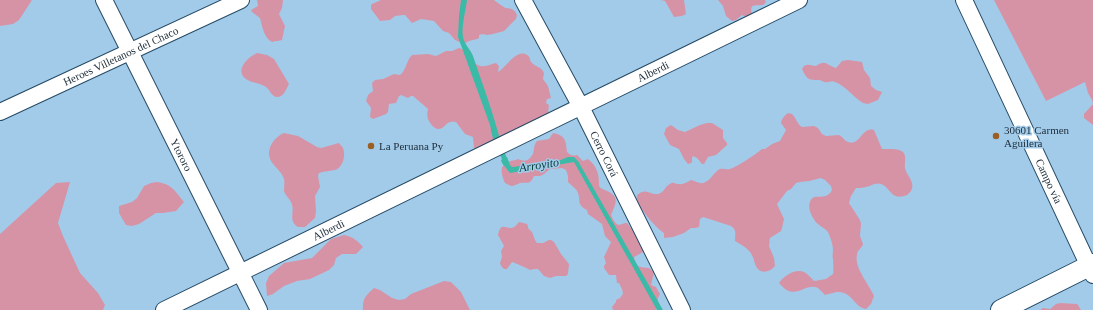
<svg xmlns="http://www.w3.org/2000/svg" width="1093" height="310" viewBox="0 0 1093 310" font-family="Georgia,serif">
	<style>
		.green { fill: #d793a6 }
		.water { fill: #3abaa7 }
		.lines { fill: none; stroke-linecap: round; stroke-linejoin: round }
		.stream { stroke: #3abaa7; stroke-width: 5 }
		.minor-casing { stroke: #264b66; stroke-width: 18 }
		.tertiary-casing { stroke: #264b66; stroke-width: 22 }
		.minor { stroke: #fff; stroke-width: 16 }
		.tertiary { stroke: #fff; stroke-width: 20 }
		.poi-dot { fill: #9c5f23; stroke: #a2cbea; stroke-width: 1.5 }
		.labels { text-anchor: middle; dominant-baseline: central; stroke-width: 3; stroke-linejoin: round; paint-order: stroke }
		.street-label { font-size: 11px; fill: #1d2d39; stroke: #a2cbea }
		.poi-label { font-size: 11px; fill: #1d2d39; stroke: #a2cbea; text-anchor: start }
		.water-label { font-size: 12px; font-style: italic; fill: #003931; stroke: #a2cbea }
	</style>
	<rect width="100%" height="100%" fill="#a2cbea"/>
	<!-- green -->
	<path class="green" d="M 0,0 L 32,0 L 19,20 L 13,24 L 0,26 Z
		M 257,0 L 283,0 L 282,8 L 279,14 L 285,26 L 282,40 L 278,41 L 276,41 L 272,42 C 264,38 262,26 260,18 L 252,12 L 251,10 L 258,6 Z
		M 381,0 L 494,0 C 497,2 503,7 506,8 C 512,9 514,9 517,15 L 516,19 L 504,31 L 493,34 L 487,35 L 483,34 L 479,35 L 479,38 L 477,39 L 469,41 L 464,44 L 455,40 L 449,33 L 443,31 L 434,21 L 421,19 L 412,23 L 405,15 L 403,15 L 395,16 L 390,20 L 380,21 L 371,9 L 371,5 L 372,4 Z
		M 661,0 L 684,0 L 686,14 L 682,16 L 674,17 L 665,1 Z
		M 718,0 L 765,0 L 766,2 L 763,5 C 755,6 749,3 752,14 L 748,18 L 742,15 L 736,20 L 732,21 L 726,16 L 723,6 Z
		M 994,0 L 1093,0 L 1093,125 L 1084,118 L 1084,114 L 1093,104 L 1092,100 L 1088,93 L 1085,82 L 1046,101 Z
		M 459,48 C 469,50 470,64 481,66 C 486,67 491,64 496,63 L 499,66 L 498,72 C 506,67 517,48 527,55 C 531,57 529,60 532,63 C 536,67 542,67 544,73 L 543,79 L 548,86 L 551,98 L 547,99 L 546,103 L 549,105 L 548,113 L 545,116 L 511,134 C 503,134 501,137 497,143 L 478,150 L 474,148 L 473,137 L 465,134 L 456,122 C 447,121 448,124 442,128 C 436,132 430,124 428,119 C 427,116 427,113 428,109 L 413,96 L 411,96 L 408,98 L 401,95 L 399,96 L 396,103 L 389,104 L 388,112 L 386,114 L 373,119 L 370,117 L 371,108 L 366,101 L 368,95 L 373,91 L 372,83 L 375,80 L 383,79 L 394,74 L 400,75 C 407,69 406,61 412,55 L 428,54 L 436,56 L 446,51 L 452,51 Z
		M 257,53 L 267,55 L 274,59 L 289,84 C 286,89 284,97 277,97 C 272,97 270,90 266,87 C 260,83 251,83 246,79 C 234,70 248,57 257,53 Z
		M 848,60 L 862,62 L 864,70 L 870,78 L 871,86 L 876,90 L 882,92 L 878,100 L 868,104 L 863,103 C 853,97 846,86 835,82 C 831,80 829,83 825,82 C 823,82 821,80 819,80 C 809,80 807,80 802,69 C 806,62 810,66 816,66 C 826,59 826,65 836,68 L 842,61 Z
		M 788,113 L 792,114 C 796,118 797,124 802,127 L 814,126 L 818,128 L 822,134 L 826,136 L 839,135 C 842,136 844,140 846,141 C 860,149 861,126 874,130 L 882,149 C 888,149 899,148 903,152 C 907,156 904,163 905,168 C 906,175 916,182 911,191 C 909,193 907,196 904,196 C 891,200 890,187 881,184 C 875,182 871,186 866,187 C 863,188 859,188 856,188 L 851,196 L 849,203 L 860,220 L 861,224 L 860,236 L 863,244 C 862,248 857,250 857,255 C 854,268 869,284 874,296 L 871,304 L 866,309 C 854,307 853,293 839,292 C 834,292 830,294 825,295 C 823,293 820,290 818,288 C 808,283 799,295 789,291 C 785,290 782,286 779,283 C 783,276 796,268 804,272 C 808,274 811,278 814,281 L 826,279 L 833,274 C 834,269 833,265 833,259 C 832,256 833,253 833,250 C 833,244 830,237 828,232 C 825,228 821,227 818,224 C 813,220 807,208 810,202 C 813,191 825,203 832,190 L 831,186 L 825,180 L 821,178 L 809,181 L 800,182 L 796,183 L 791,189 L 787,191 L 777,204 L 784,219 L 782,228 L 781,231 L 770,238 L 769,246 L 774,258 L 775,266 C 769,273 759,275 755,264 C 754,260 753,256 750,252 C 746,247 740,244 735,241 C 735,234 737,230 731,226 L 703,217 L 700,219 L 699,227 L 695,228 L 691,228 L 684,233 L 673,237 L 664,238 L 664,233 C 657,229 640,209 637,201 C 636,198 637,198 637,195 C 646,187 649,195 658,194 C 664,193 665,186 670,184 C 673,181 675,184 679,184 C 683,185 687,182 691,180 C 695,181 700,184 703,183 C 709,182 713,174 718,170 C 722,167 725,170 730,169 C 737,167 756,154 762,149 L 765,149 L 772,144 L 780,141 L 786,130 L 781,123 C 782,118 784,116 788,113 Z
		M 707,123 L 712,123 L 723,130 L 723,138 L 727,143 L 727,145 L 716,155 L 708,157 L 704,164 L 702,164 L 697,158 L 693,156 L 692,158 L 692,162 L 691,163 L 688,164 L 684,159 L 679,149 L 670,145 L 664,134 L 666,128 L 671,125 L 678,130 L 685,132 L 700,125 Z
		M 284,133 L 298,136 L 317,147 L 321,148 L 339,143 C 340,145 342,146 343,148 C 346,155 343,168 335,170 C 330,171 325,171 319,173 L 318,176 L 320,187 L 315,196 L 316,211 L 315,218 L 305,227 L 298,227 C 287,220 296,212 291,202 C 289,198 285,195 284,191 C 284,187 285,183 284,179 C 281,169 270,165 269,155 C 268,146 276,136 284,133 Z
		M 553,133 C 566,135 566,142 567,152 C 570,155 572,156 577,155 L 583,161 L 588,159 C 598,167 599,175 599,186 C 601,189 603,189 607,191 C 621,197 615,205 611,215 C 613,219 614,223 619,225 L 625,223 L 627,223 L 635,233 L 638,241 L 644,248 L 643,252 L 636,256 L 634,257 C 636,268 640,267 649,268 L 654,272 L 651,285 L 656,287 L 660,294 L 658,298 L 657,308 L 656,310 L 613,310 L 612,307 L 616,302 L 616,300 L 620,298 L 623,294 L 622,289 L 619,283 L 617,283 L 616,275 L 609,275 L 604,268 L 604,266 L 606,263 L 604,257 L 611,242 L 605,236 L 602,224 L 588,214 L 587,210 C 576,204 581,201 578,193 C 576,188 572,186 568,182 L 568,176 L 566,170 L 562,168 L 550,169 L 544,174 L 540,176 L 534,176 C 530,185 528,182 520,183 C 517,184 514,186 511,186 L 505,183 C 502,176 498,166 508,162 C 511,160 515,161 518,159 C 523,161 526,162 530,158 C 536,152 532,147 537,141 L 549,139 Z
		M 70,182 L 58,223 L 63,236 L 80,273 L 98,293 L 105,305 L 103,310 L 0,310 L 0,234 L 56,183 Z
		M 157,182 C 172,184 175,191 184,202 L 176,211 L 163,213 L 156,213 L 139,224 L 132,226 L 126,225 L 119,213 L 119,206 L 132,202 L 137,198 L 144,186 L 151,183 Z
		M 519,222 L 527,224 L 528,226 L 528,228 L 532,232 L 535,240 L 537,243 L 543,243 L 549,240 L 551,240 L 554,242 L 561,254 L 569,264 L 568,274 L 566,276 L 556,276 L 550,278 L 544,276 L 538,269 L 534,269 L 530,270 C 526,268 516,263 512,262 L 507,269 L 504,269 L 501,266 L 500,263 L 502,257 L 501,251 L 504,246 L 498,235 C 501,220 507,231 514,227 C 515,227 518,223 519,222 Z
		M 344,235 C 353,237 357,240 363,247 L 356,254 L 342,254 L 336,258 L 334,265 L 329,270 L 310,279 L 297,281 L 284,286 L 273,294 L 267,296 L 266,283 L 269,276 L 284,263 L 312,258 L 331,239 Z
		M 444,281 L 451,282 L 461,292 L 470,310 L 363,310 C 362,299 366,295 374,288 L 380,290 L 392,298 L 399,300 L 405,299 L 411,294 Z
		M 1060,303 L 1077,304 L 1078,305 L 1081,310 L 1040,310 L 1043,308 L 1050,309 L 1056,304 Z"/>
	<!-- water -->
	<path class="water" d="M 461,0 L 467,0 C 466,9 461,28 463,37 C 464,44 471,50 473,56 C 482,83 492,109 499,136 L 493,139 L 490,125 L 458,37 L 459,16 Z
		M 507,157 L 510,165 L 512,167 L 558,161 L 568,157 L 574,157 L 578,161 L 663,310 L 657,310 L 574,162 L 510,173 L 502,163 L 501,160 Z"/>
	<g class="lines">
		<!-- stream -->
		<path class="stream" d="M 494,131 L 506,163"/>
		<defs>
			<g id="minor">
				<path id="s1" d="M 104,0 L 259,310"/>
				<path id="s2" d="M 523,0 L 581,107 L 682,310"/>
				<path id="s3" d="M 964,0 L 1093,275"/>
				<path id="s4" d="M 0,112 L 241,0"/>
				<path id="s5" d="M 164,310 L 799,0"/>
			</g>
			<path id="tertiary" d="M 1001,310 L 1093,264"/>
		</defs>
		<!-- minor casing -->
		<use href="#minor" class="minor-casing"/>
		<!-- tertiary casing -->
		<use href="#tertiary" class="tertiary-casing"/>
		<!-- minor -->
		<use href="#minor" class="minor"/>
		<!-- tertiary -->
		<use href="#tertiary" class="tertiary"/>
	</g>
	<!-- markers -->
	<g class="poi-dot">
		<circle cx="996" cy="136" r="4"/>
		<circle cx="371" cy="146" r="4"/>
	</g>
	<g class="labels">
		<!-- street labels -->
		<g class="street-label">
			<text stroke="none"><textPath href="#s4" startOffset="133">Heroes Villetanos del Chaco</textPath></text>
			<text stroke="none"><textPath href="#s5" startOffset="544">Alberdi</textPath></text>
			<text stroke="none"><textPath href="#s2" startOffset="174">Cerro Corá</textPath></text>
			<text stroke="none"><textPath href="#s1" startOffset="173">Ytororo</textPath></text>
			<text stroke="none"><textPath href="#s3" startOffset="200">Campo vía</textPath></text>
			<text stroke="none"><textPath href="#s5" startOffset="183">Alberdi</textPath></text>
		</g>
		<!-- poi labels -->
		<g class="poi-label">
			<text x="1004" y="130">30601 Carmen<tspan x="1004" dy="13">Aguilera</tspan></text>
			<text x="379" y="146">La Peruana Py</text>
		</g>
		<!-- water labels -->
		<g class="water-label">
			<text transform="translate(539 165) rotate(-9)">Arroyito</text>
		</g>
	</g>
</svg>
